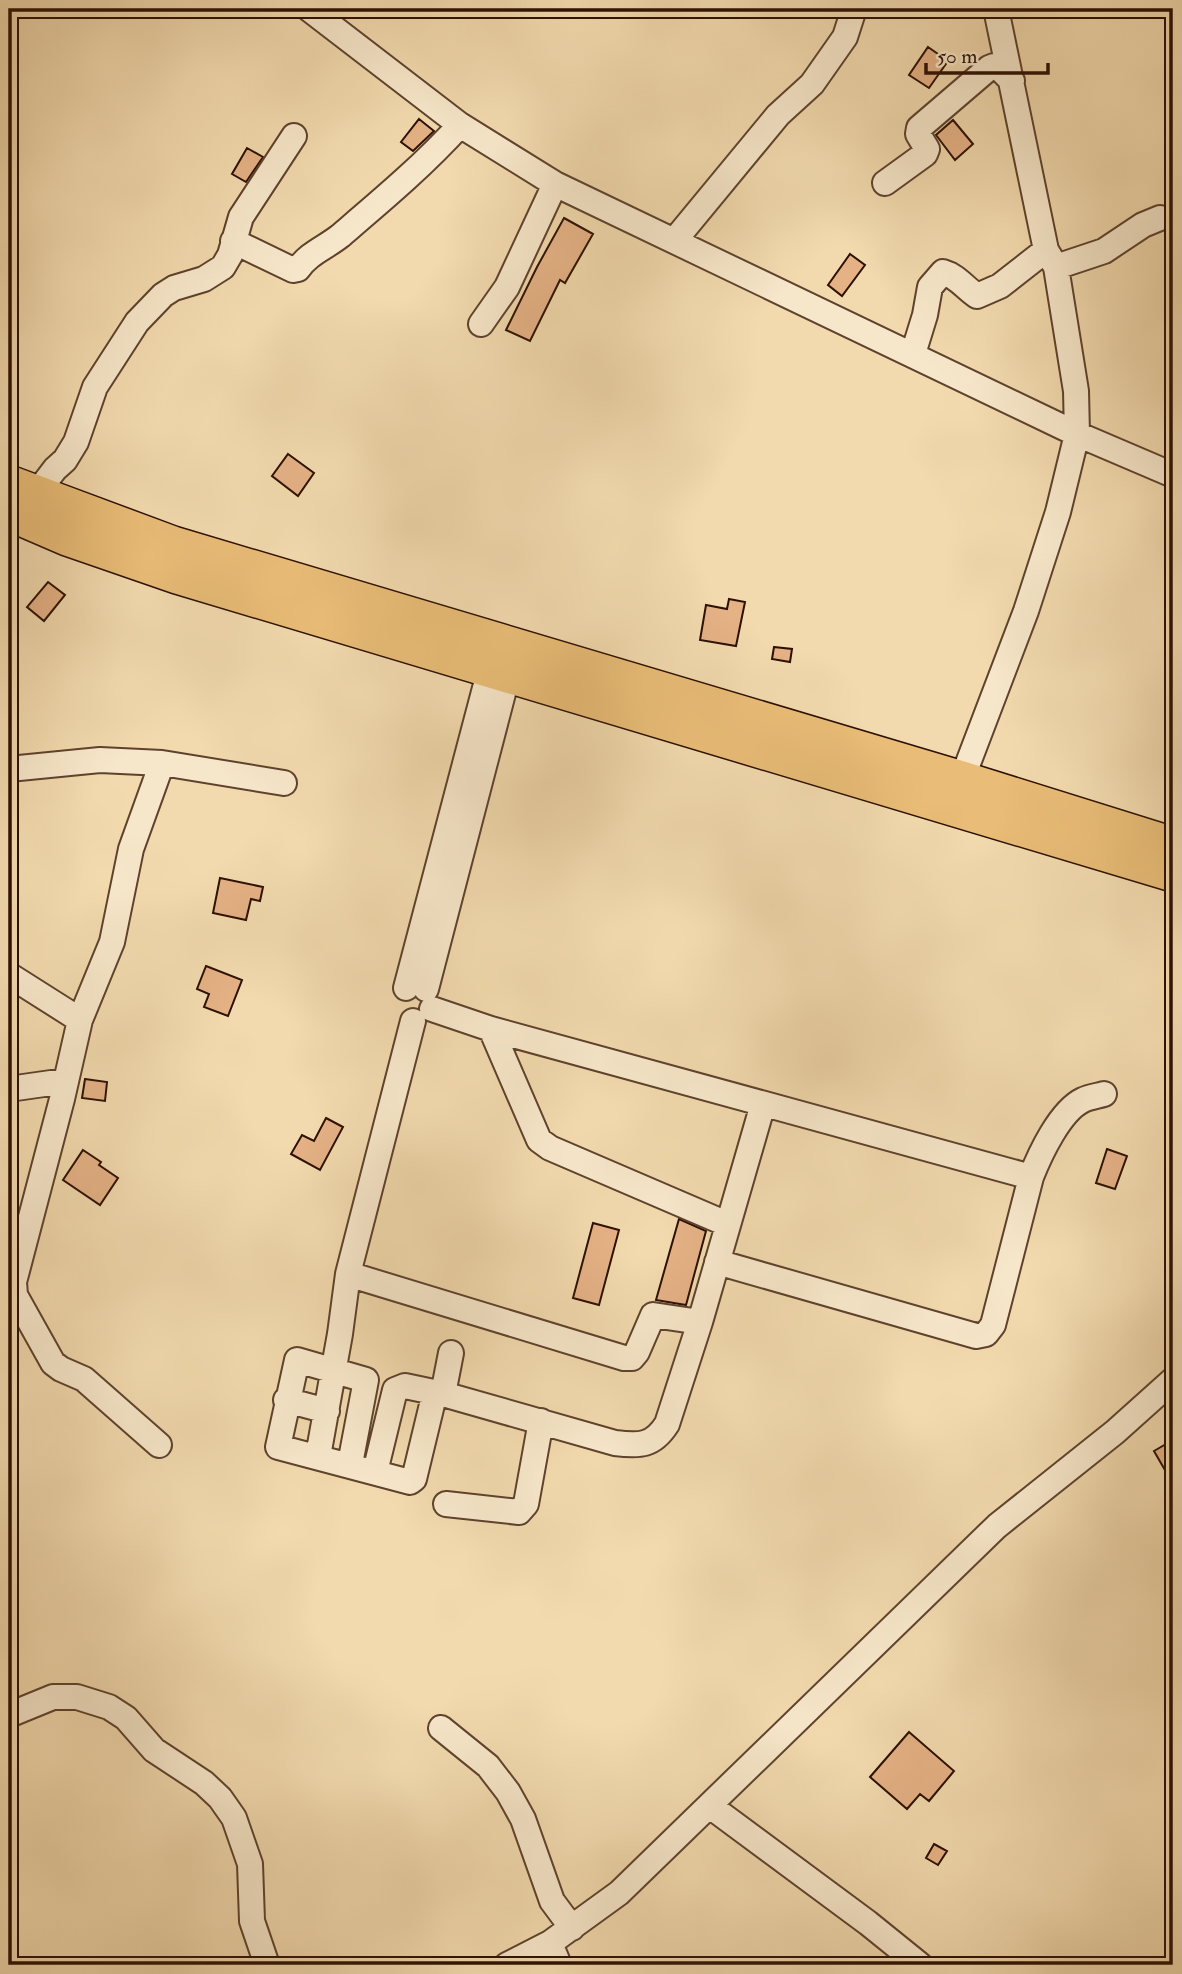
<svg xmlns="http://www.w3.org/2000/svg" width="1182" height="1974" viewBox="0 0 1182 1974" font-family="'IM FELL Double Pica',serif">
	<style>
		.building { fill: #e5b286; stroke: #2c1002; stroke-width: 2 }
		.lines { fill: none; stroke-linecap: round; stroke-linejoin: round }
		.minor-casing { stroke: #5e422d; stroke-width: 28 }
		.highway-casing { stroke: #2c1002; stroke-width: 38 }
		.minor { stroke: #f7e7ca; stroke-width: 24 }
		.highway { stroke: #e9bd77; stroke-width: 35 }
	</style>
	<rect width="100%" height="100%" fill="#f2daae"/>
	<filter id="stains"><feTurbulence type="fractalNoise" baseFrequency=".00286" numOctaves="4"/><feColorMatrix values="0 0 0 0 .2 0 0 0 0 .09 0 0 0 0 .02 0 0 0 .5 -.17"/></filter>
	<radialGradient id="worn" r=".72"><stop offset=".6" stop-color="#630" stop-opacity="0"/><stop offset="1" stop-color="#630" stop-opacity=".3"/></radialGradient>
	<!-- building -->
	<path class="building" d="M 928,47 L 948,61 L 929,88 L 909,75 Z
		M 419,119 L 434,131 L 413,151 L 401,142 Z
		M 953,120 L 973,144 L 955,160 L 936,135 Z
		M 247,148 L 263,157 L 246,182 L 232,174 Z
		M 564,218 L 593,234 L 565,283 L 560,280 L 530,341 L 506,330 L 537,267 Z
		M 850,254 L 865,265 L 842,296 L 828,285 Z
		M 288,454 L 314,473 L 298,496 L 272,476 Z
		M 48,582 L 65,595 L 44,621 L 27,607 Z
		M 729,599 L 745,602 L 736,646 L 700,640 L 706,605 L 727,609 Z
		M 774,647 L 792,649 L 790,662 L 772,659 Z
		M 220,878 L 263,887 L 260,901 L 251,899 L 246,920 L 213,913 Z
		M 206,966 L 242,980 L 228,1016 L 204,1007 L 209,994 L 197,989 Z
		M 85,1079 L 107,1082 L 105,1101 L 82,1098 Z
		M 326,1118 L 343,1127 L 320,1170 L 291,1154 L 302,1135 L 314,1141 Z
		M 1107,1149 L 1127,1156 L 1115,1189 L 1096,1183 Z
		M 83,1150 L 101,1162 L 99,1165 L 118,1178 L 100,1205 L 63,1180 Z
		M 679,1219 L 706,1231 L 686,1305 L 656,1300 Z
		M 593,1223 L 619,1230 L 599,1305 L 573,1298 Z
		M 1173,1440 L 1173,1484 L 1154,1451 Z
		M 909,1732 L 954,1771 L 929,1801 L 920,1794 L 907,1809 L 870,1777 Z
		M 934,1844 L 947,1851 L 938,1865 L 926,1858 Z"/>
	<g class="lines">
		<defs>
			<path id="minor" d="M 309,9 L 460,125 L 555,184 L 1077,434 L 1173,475
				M 885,183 L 925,154 L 927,149 L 918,134 L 919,128 L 989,68 L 994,66 L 1000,69 L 1012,81
				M 233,241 L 293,270 L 298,269 C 309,253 325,248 340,236 C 381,201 424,165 460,125
				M 674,241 L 778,115 L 812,84 L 845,37 L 854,9
				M 1056,267 L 1104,251 L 1143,225 L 1160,218
				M 481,324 L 507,287 L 555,184
				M 913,354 L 925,315 L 930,287 L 943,272 C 957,276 965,288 977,296 L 1000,286 L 1046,250
				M 36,494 L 55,469 L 65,460 L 76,442 L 95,387 L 137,322 L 163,295 L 174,288 L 204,279 L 223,267 L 230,255 L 241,217 L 294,136
				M 9,769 L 100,760 L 162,763 L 284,783
				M 962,779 L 1026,611 L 1058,512 L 1077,434 L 1076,391 L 1056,267 L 1046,250 L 996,9
				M 9,975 L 80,1020
				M 406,988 L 490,669
				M 426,989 L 508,674
				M 432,1009 L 491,1029 L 1031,1177
				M 491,1029 L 539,1140 L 550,1148 L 727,1224
				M 9,1089 L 65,1081
				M 717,1262 L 976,1336 L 986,1334 L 993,1325 L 1031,1177 C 1040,1154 1060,1111 1083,1100 C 1089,1097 1097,1096 1104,1094
				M 348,1274 L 624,1358 L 632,1358 L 637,1352 L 653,1315 L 700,1322
				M 443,1394 L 451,1353
				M 286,1400 L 327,1411
				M 159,1445 L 84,1379 L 61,1369 L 53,1363 L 15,1295 L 14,1282 L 62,1099 L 80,1020 L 112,942 L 131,849 L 162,763
				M 318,1456 L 340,1334 L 348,1274 L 413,1021
				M 350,1464 L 366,1380 L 297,1360 L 278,1447 L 410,1482 L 414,1479 L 435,1392
				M 375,1472 L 395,1390 L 405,1386 L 443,1394 L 615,1443 C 640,1446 653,1446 667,1424 L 700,1322 L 763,1104
				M 446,1504 L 519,1512 L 526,1504 L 541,1421
				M 9,1715 L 53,1697 L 77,1697 L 109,1707 L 126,1718 L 154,1750 L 204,1783 L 220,1798 L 234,1818 L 250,1864 L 252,1921 L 267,1965
				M 441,1728 L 488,1766 L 508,1792 L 523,1819 L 552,1901 L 572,1928
				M 710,1806 L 868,1923 L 920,1965
				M 550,1943 L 559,1965
				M 507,1965 L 550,1943 L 619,1893 L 997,1526 L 1115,1432 L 1173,1380"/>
			<path id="highway" d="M 9,483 L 173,544 L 962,779 L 1173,845
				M 9,513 L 67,538 L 177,576 L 1173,874"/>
		</defs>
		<!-- minor casing -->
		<use href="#minor" class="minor-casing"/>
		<!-- highway casing -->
		<use href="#highway" class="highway-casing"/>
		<!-- minor -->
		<use href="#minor" class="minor"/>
		<!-- highway -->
		<use href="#highway" class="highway"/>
	</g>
	<!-- margin -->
	<rect width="1182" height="1974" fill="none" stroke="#f2daae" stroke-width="35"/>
	<rect x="10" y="10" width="1161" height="1953" fill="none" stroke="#2c1002" stroke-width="3.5"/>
	<rect x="18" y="18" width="1147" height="1939" fill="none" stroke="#2c1002" stroke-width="2"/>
	<!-- scale -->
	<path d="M926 63v10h122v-10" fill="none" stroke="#2c1002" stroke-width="3.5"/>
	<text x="937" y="63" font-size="21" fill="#2c1002" stroke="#f7e7ca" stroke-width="5" paint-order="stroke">50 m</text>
	<rect width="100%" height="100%" filter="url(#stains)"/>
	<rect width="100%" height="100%" fill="url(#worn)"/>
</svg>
